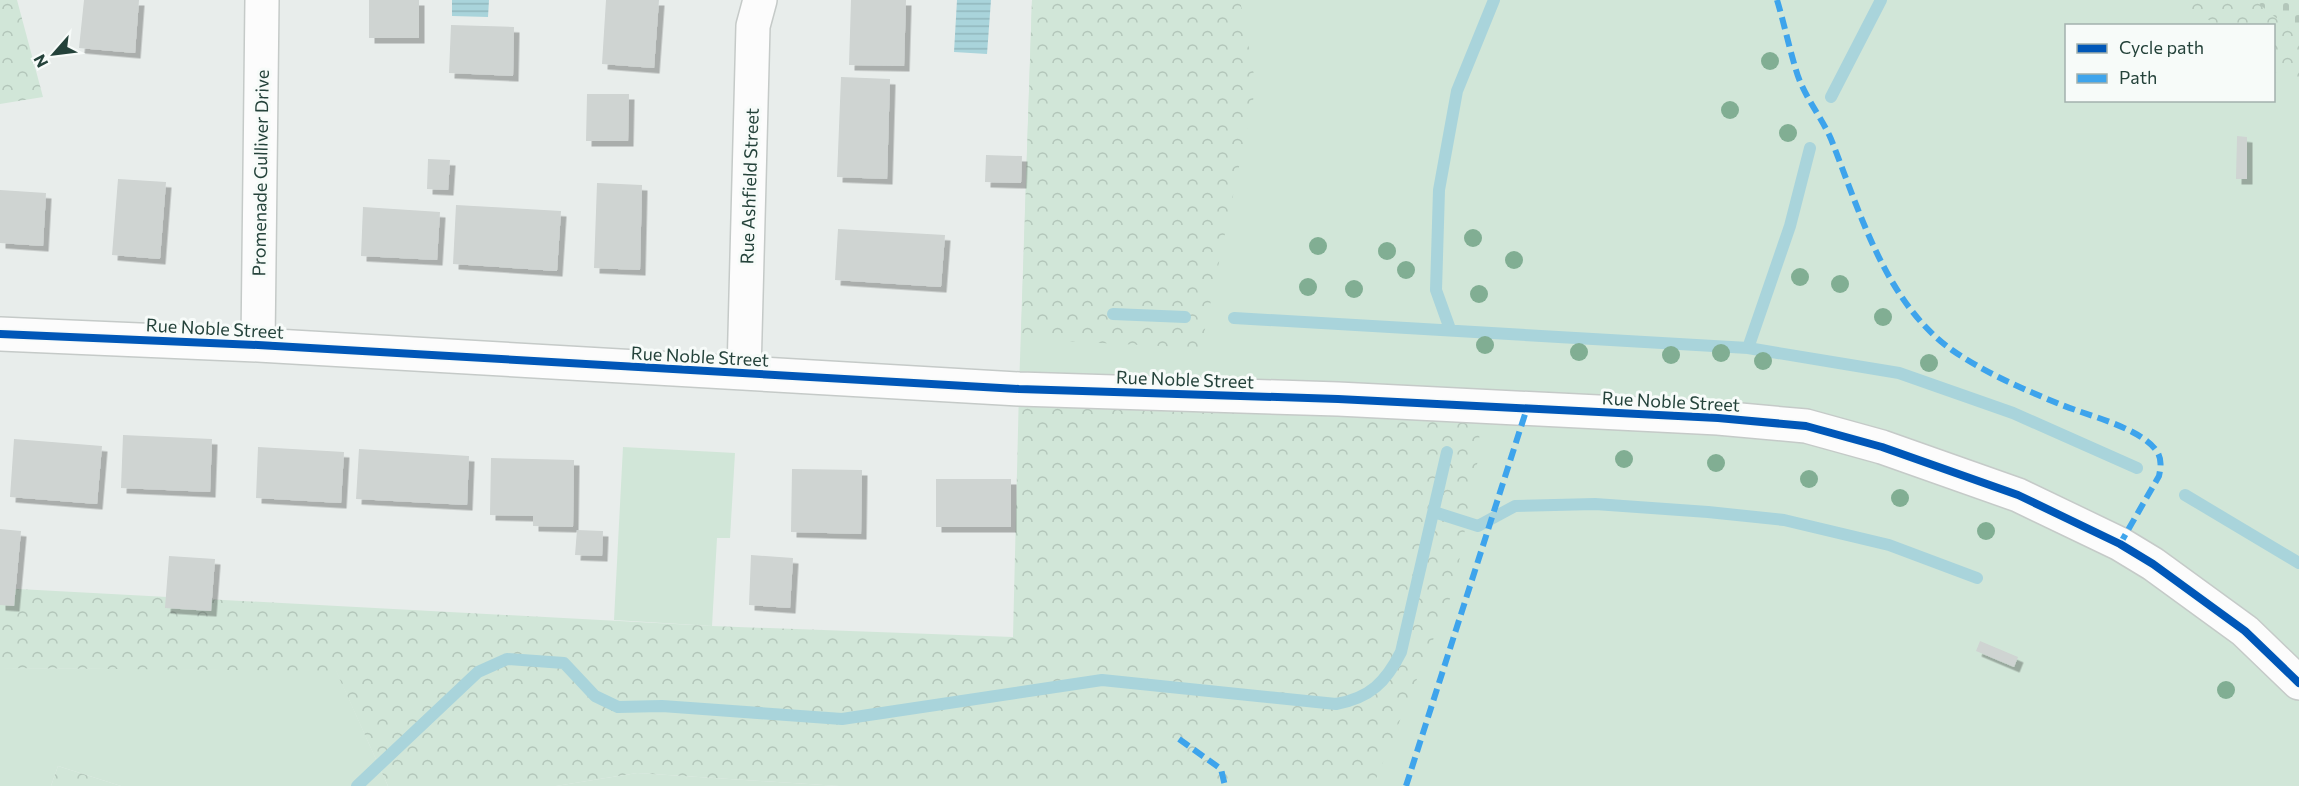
<svg xmlns="http://www.w3.org/2000/svg" width="2299" height="786" viewBox="0 0 2299 786" font-family="Commissioner,sans-serif">
	<style>
		.green { fill: #d1e6d8; fill-rule: evenodd }
		.forest { fill: url(#forest-crowns) }
		.cemetery { fill: url(#cemetery-stones) }
		.water { fill: url(#water-rules) }
		.lines { fill: none; stroke-linecap: round; stroke-linejoin: round }
		.stream { stroke: #a9d4db; stroke-width: 12 }
		.building { fill: #cfd4d2; filter: url(#shadow) }
		.minor-casing { stroke: #c5cac8; stroke-width: 36 }
		.minor { stroke: #fcfcfc; stroke-width: 33 }
		.quiet { stroke: #3ea4ec; stroke-width: 6; stroke-dasharray: 12 6; stroke-linecap: butt }
		.cycleway-casing { stroke: #f7fbf9; stroke-width: 11 }
		.cycleway { stroke: #0057b8; stroke-width: 8 }
		.tree { fill: #81ae93 }
		.labels { text-anchor: middle; dominant-baseline: central; stroke-width: 6; stroke-linejoin: round; paint-order: stroke }
		.street-label { font-size: 18px; fill: #24423a; stroke: #f7fbf9 }
	</style>
	<defs>
		<pattern id="forest-crowns" width="20" height="18" patternUnits="userSpaceOnUse" patternTransform="scale(1.5)"><rect width="20" height="18" fill="#d1e6d8"/><path d="M2 6a3 3 0 1 1 6 0M12 15a3 3 0 1 1 6 0" fill="none" stroke="#b3c6ba"/></pattern>
		<pattern id="cemetery-stones" width="16" height="16" patternUnits="userSpaceOnUse" patternTransform="scale(1.5)"><rect width="16" height="16" fill="#d1e6d8"/><path d="M2 7V4a2 2 0 0 1 4 0v3zM10 15v-3a2 2 0 0 1 4 0v3z" fill="#b3c6ba"/></pattern>
		<pattern id="water-rules" width="6" height="5" patternUnits="userSpaceOnUse" patternTransform="scale(1.5)"><rect width="6" height="5" fill="#a9d4db"/><path d="M0 2.5h6" fill="none" stroke="#91b7bd"/></pattern>
		<filter id="shadow"><feDropShadow dx="5.5" dy="5.5" stdDeviation="0" flood-color="#0004"/></filter>
	</defs>
	<rect width="100%" height="100%" fill="#e8edeb"/>
	<!-- green -->
	<path class="green" d="M 1032,0 L 2254,0 L 2299,36 L 2299,786 L 1312,786 L 1019,389 ZM 2066,26 L 2274,26 L 2274,100 L 2066,100 Z
		M 623,447 L 735,453 L 730,538 L 717,538 L 712,626 L 614,620 Z
		M 0,668 L 336,670 L 388,786 L 121,786 L 58,766 L 51,786 L 0,786 Z
		M 637,773 L 839,786 L 556,786 Z"/>
	<!-- forest -->
	<path class="forest" d="M 0,0 L 17,0 L 43,97 L 0,104 Z
		M 1032,0 L 1240,0 L 1256,86 L 1201,348 L 1021,339 Z
		M 2176,0 L 2292,0 L 2299,8 L 2299,89 L 2274,71 L 2274,26 L 2217,25 Z
		M 1019,389 L 1480,406 L 1479,454 L 1454,589 L 1373,786 L 839,786 L 637,773 L 556,786 L 388,786 L 336,671 L 0,668 L 0,588 L 712,626 L 1013,637 Z
		M 58,766 L 121,786 L 51,786 Z"/>
	<!-- cemetery -->
	<path class="cemetery" d="M 2254,0 L 2299,0 L 2299,36 Z"/>
	<!-- water -->
	<path class="water" d="M 452,0 L 489,0 L 488,17 L 452,16 Z
		M 957,0 L 991,0 L 987,54 L 954,52 Z"/>
	<g class="lines">
		<!-- stream -->
		<path class="stream" d="M 1831,97 L 1881,0
			M 1113,314 L 1185,317
			M 1234,318 L 1748,348 L 1899,373 L 2013,413 L 2137,468
			M 1450,329 L 1436,290 L 1439,190 L 1457,91 L 1494,0
			M 1748,348 L 1790,226 L 1810,148
			M 2185,495 L 2299,563
			M 1434,512 L 1478,526 L 1515,506 L 1595,504 L 1708,512 L 1784,520 L 1889,545 L 1977,578
			M 357,786 L 478,672 L 507,659 L 564,663 L 595,696 L 618,707 L 662,706 L 842,719 L 1102,680 L 1336,704 C 1370,698 1386,682 1401,652 L 1447,452"/>
	</g>
	<!-- building -->
	<path class="building" d="M 84,0 L 139,0 L 135,53 L 79,48 Z
		M 369,0 L 419,0 L 419,38 L 369,38 Z
		M 606,0 L 659,0 L 654,68 L 602,64 Z
		M 851,0 L 906,0 L 904,66 L 849,65 Z
		M 451,25 L 514,27 L 513,76 L 449,73 Z
		M 841,77 L 890,79 L 887,179 L 837,177 Z
		M 587,94 L 629,94 L 628,141 L 586,141 Z
		M 2237,136 L 2247,137 L 2247,179 L 2236,179 Z
		M 986,155 L 1022,156 L 1021,183 L 985,182 Z
		M 428,159 L 450,160 L 448,190 L 427,189 Z
		M 118,179 L 166,182 L 160,259 L 112,255 Z
		M 597,183 L 642,185 L 640,270 L 594,268 Z
		M 0,190 L 46,193 L 43,246 L 0,243 Z
		M 456,205 L 561,211 L 557,271 L 453,264 Z
		M 363,207 L 440,212 L 437,260 L 361,256 Z
		M 838,229 L 945,235 L 941,287 L 835,280 Z
		M 123,435 L 212,439 L 210,492 L 121,488 Z
		M 14,439 L 102,446 L 97,504 L 10,497 Z
		M 258,447 L 344,452 L 341,503 L 256,498 Z
		M 359,449 L 469,456 L 467,505 L 356,499 Z
		M 491,458 L 574,460 L 573,527 L 533,526 L 533,516 L 490,515 Z
		M 792,469 L 862,470 L 861,534 L 791,532 Z
		M 936,479 L 1011,479 L 1011,527 L 936,527 Z
		M 0,529 L 21,531 L 14,606 L 0,605 Z
		M 577,530 L 603,531 L 602,556 L 575,555 Z
		M 751,555 L 793,558 L 790,608 L 749,605 Z
		M 169,556 L 215,559 L 211,611 L 165,608 Z
		M 1980,641 L 2018,657 L 2014,667 L 1976,651 Z"/>
	<g class="lines">
		<defs>
			<path id="minor" d="M 0,334 L 258,345 L 1019,389 L 1338,399 L 1718,418 L 1806,426 L 1882,447 L 2018,495 L 2120,544 L 2153,564 L 2245,631 L 2299,683
				M 258,345 L 262,0
				M 744,373 L 753,26 L 760,0"/>
		</defs>
		<!-- minor casing -->
		<use href="#minor" class="minor-casing"/>
		<!-- minor -->
		<use href="#minor" class="minor"/>
		<!-- quiet -->
		<path class="quiet" d="M 1777,0 C 1784,23 1789,47 1796,70 C 1803,95 1821,116 1831,139 C 1860,212 1885,302 1952,350 C 1985,373 2025,390 2062,405 C 2089,416 2138,427 2156,450 C 2162,458 2161,466 2159,476 L 2120,544
			M 1179,739 L 1221,769 L 1225,786
			M 1406,786 L 1527,408"/>
		<defs>
			<path id="cycleway" d="M 0,334 L 258,345 L 1019,389 L 1338,399 L 1718,418 L 1806,426 L 1882,447 L 2018,495 L 2120,544 L 2153,564 L 2245,631 L 2299,683"/>
		</defs>
		<!-- cycleway casing -->
		<use href="#cycleway" class="cycleway-casing"/>
		<!-- cycleway -->
		<use href="#cycleway" class="cycleway"/>
	</g>
	<!-- trees -->
	<g class="tree">
		<circle cx="1770" cy="61" r="9"/>
		<circle cx="1730" cy="110" r="9"/>
		<circle cx="1788" cy="133" r="9"/>
		<circle cx="1473" cy="238" r="9"/>
		<circle cx="1318" cy="246" r="9"/>
		<circle cx="1387" cy="251" r="9"/>
		<circle cx="1514" cy="260" r="9"/>
		<circle cx="1406" cy="270" r="9"/>
		<circle cx="1800" cy="277" r="9"/>
		<circle cx="1840" cy="284" r="9"/>
		<circle cx="1308" cy="287" r="9"/>
		<circle cx="1354" cy="289" r="9"/>
		<circle cx="1479" cy="294" r="9"/>
		<circle cx="1883" cy="317" r="9"/>
		<circle cx="1485" cy="345" r="9"/>
		<circle cx="1579" cy="352" r="9"/>
		<circle cx="1721" cy="353" r="9"/>
		<circle cx="1671" cy="355" r="9"/>
		<circle cx="1763" cy="361" r="9"/>
		<circle cx="1929" cy="363" r="9"/>
		<circle cx="1624" cy="459" r="9"/>
		<circle cx="1716" cy="463" r="9"/>
		<circle cx="1809" cy="479" r="9"/>
		<circle cx="1900" cy="498" r="9"/>
		<circle cx="1986" cy="531" r="9"/>
		<circle cx="2226" cy="690" r="9"/>
	</g>
	<g class="labels">
		<!-- street labels -->
		<g class="street-label">
			<text transform="translate(260 173) rotate(-89)">Promenade Gulliver Drive</text>
			<text transform="translate(749 186) rotate(-88)">Rue Ashfield Street</text>
			<text transform="translate(215 328) rotate(3)">Rue Noble Street</text>
			<text transform="translate(700 356) rotate(3)">Rue Noble Street</text>
			<text transform="translate(1185 379) rotate(2)">Rue Noble Street</text>
			<text transform="translate(1671 401) rotate(3)">Rue Noble Street</text>
		</g>
	</g>
	<!-- legend -->
	<rect x="2065" y="24" width="210" height="78" fill="#f7fbf9" stroke="#a3b1ad" stroke-width="1.5"/>
	<rect x="2077" y="44" width="30" height="9" fill="#0057b8" stroke="#a3b1ad" stroke-width="1.5"/>
	<text x="2119" y="54" font-size="18" fill="#24423a">Cycle path</text>
	<rect x="2077" y="74" width="30" height="9" fill="#3ea4ec" stroke="#a3b1ad" stroke-width="1.5"/>
	<text x="2119" y="84" font-size="18" fill="#24423a">Path</text>
	<!-- north arrow -->
	<g transform="translate(54 54) rotate(242)" stroke="#f7fbf9" stroke-width="4.5" paint-order="stroke">
	<path d="M0-4.5L10 22L0 15L-10 22Z" fill="#24423a"/>
	<text y="-9" font-size="16" font-weight="bold" text-anchor="middle" fill="#24423a">N</text>
	</g>
</svg>
